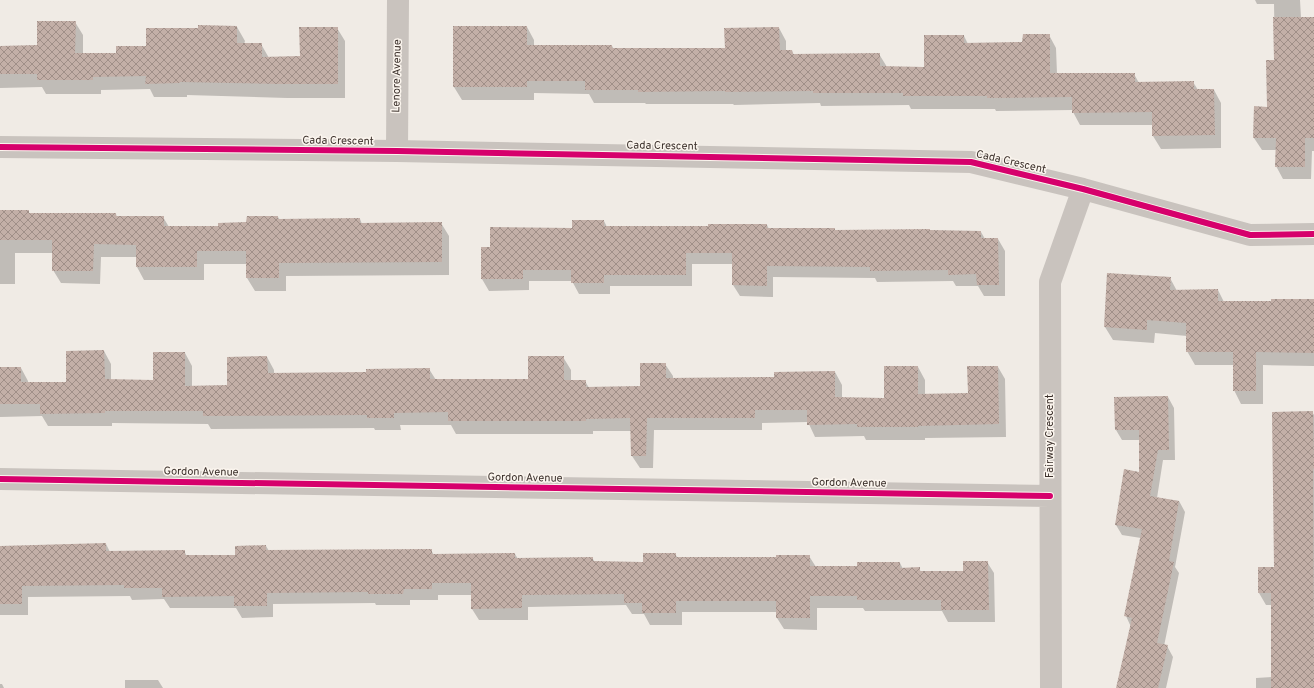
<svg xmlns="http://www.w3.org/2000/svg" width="1314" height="688" viewBox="0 0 1314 688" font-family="Overpass,sans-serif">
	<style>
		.shadow { fill: #0003 }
		.building { fill: url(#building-cross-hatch) }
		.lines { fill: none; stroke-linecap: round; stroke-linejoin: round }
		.minor { stroke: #c9c3be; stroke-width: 22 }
		.cycleway-casing { stroke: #fbf5ee; stroke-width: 8 }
		.cycleway { stroke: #d6006c; stroke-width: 6 }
		.labels { text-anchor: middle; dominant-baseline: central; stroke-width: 3; stroke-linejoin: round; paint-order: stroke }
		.street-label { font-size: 11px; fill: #3b302b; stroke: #fbf5ee }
	</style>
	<defs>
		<pattern id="building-cross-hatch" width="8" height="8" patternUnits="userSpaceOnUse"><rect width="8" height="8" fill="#c3afa7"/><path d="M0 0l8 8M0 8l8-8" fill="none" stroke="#a08f88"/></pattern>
	</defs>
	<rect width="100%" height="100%" fill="#f0ebe5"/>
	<!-- shadow -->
	<path class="shadow" d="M 1255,0 L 1300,0 L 1301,18 L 1314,18 L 1314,151 L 1312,151 L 1311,179 L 1283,179 L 1276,166 L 1276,150 L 1262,150 L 1254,138 L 1268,108 L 1275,61 L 1274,4 L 1257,4 Z
		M 75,22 L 83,35 L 83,54 L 117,54 L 148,47 L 199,29 L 237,27 L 245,41 L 244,44 L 261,44 L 269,58 L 301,57 L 337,28 L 345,41 L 345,98 L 287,98 L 187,95 L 187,97 L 154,97 L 150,89 L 101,90 L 101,94 L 46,94 L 42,87 L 0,88 L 0,47 L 38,46 Z
		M 527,27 L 534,40 L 534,46 L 612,46 L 614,49 L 726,49 L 779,28 L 786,41 L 786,51 L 792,51 L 794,55 L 879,54 L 887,67 L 925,68 L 964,36 L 968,44 L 1023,43 L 1049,35 L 1056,48 L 1057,74 L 1134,74 L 1139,83 L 1193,82 L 1198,90 L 1214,90 L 1221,103 L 1221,148 L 1161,149 L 1153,136 L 1153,125 L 1080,125 L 1073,112 L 1073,110 L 996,111 L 995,109 L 911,109 L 909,105 L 821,106 L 820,103 L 734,105 L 733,104 L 646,104 L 645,103 L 594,103 L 589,94 L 534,93 L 534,100 L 462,100 L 454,87 Z
		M 0,211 L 28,211 L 30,214 L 116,214 L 117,217 L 163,217 L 169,227 L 219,227 L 247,223 L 278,217 L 280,220 L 360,219 L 362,224 L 441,223 L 449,236 L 449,275 L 286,276 L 286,291 L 255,291 L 247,278 L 247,264 L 204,264 L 204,280 L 144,280 L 137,267 L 137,257 L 101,257 L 100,284 L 61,283 L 53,270 L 53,253 L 15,253 L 15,284 L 0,284 Z
		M 604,221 L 607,227 L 709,227 L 767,225 L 769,229 L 835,231 L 981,232 L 985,239 L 998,239 L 1005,251 L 1005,296 L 984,296 L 978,286 L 956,286 L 953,281 L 877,282 L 875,278 L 773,277 L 773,297 L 740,296 L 733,285 L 733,264 L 692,264 L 692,286 L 610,286 L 610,294 L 579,294 L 572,281 L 529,281 L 529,290 L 489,291 L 482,279 L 482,248 L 491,248 Z
		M 1170,278 L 1177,291 L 1218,290 L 1224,302 L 1314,300 L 1314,366 L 1263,365 L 1263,404 L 1241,404 L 1234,390 L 1234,365 L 1195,365 L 1187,351 L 1187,336 L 1155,333 L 1154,343 L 1113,340 L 1105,327 Z
		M 104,351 L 111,364 L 111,380 L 154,381 L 185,353 L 192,366 L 192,387 L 228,386 L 267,357 L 274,370 L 274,374 L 367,373 L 429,369 L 436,380 L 529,380 L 563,357 L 571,370 L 571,381 L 585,381 L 589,388 L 641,387 L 665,364 L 673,376 L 673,379 L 775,378 L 835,372 L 842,385 L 842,398 L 885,399 L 918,367 L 925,380 L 925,395 L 969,394 L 998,367 L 1005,379 L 1006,437 L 925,438 L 925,440 L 866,440 L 864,436 L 815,437 L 808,422 L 762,423 L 762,430 L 654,430 L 653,468 L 640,468 L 632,456 L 631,431 L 593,431 L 593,434 L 456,434 L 451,425 L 400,425 L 401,430 L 375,430 L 374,428 L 211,429 L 208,424 L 112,423 L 112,426 L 48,426 L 42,416 L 0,417 L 0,368 L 21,368 L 28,381 L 28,383 L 67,383 Z
		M 1168,397 L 1174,408 L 1175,460 L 1163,460 L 1157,498 L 1179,501 L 1185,512 L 1175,567 L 1179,573 L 1164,646 L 1167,646 L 1173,657 L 1166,688 L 1117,688 L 1131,627 L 1126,616 L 1141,538 L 1122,535 L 1116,525 L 1140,473 L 1140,440 L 1122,440 L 1116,430 Z
		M 1312,412 L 1314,415 L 1314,688 L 1256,688 L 1256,678 L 1272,677 L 1272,605 L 1266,605 L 1259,593 L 1275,568 Z
		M 106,544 L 110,552 L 184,551 L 187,556 L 237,556 L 266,546 L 269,551 L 431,550 L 434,555 L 515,554 L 518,559 L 592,558 L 595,562 L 644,563 L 675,554 L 678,558 L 777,558 L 809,556 L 816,567 L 858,567 L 900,563 L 903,569 L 919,568 L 921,572 L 964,572 L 987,562 L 994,573 L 995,622 L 948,622 L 942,611 L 865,611 L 863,608 L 817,608 L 817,630 L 784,629 L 777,618 L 777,612 L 682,612 L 682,625 L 650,625 L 644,614 L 632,614 L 626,605 L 528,607 L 528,620 L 479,620 L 472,609 L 472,595 L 438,595 L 438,600 L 410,600 L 410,605 L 376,605 L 375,603 L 273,604 L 273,617 L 242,618 L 236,608 L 170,608 L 164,599 L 132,600 L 130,596 L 28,597 L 28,615 L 0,615 L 0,547 Z
		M 125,680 L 158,680 L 163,688 L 125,688 Z
		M 0,684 L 2,684 L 4,688 L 0,688 Z"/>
	<!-- building -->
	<path class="building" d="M 1273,17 L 1314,17 L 1314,138 L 1305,138 L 1305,167 L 1275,167 L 1276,138 L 1253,138 L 1254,106 L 1267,107 L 1266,60 L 1274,60 Z
		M 37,21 L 76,21 L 75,53 L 116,53 L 116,46 L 146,46 L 146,28 L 198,28 L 198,25 L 237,26 L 237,43 L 262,43 L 262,57 L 300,56 L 299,27 L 338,27 L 338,84 L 279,84 L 180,82 L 180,83 L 145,84 L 146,76 L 93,77 L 93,80 L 37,80 L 37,74 L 0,74 L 0,46 L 37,45 Z
		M 453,26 L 527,26 L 527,45 L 612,45 L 612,48 L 725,48 L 724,28 L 779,27 L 780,50 L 792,50 L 793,54 L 880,53 L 880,66 L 924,67 L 924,35 L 964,35 L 964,43 L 1022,42 L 1023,34 L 1050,34 L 1050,73 L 1135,73 L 1135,82 L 1194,81 L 1194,89 L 1214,89 L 1215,135 L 1152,136 L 1152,112 L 1072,113 L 1072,97 L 987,98 L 987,96 L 903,96 L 903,93 L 813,93 L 813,91 L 725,92 L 725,91 L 638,92 L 638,90 L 585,90 L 585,81 L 527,81 L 527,87 L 453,87 Z
		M 0,210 L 29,210 L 29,213 L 116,213 L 116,216 L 164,216 L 164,226 L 218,226 L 218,223 L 246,222 L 247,216 L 278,216 L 278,219 L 360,218 L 360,223 L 442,222 L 442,262 L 279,263 L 279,278 L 246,278 L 246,251 L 197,251 L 197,267 L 136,267 L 136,245 L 94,244 L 93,271 L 52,271 L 52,240 L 0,240 Z
		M 572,220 L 604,220 L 604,226 L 708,226 L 708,224 L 767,224 L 767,228 L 835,228 L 835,230 L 930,229 L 930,230 L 981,231 L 981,238 L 998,238 L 999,285 L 977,285 L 976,274 L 948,275 L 948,270 L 870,271 L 870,267 L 767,266 L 767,286 L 732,285 L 732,253 L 686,253 L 686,275 L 604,275 L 604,283 L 571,283 L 571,270 L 523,270 L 523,279 L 481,279 L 481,247 L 490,247 L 490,227 L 572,228 Z
		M 1107,273 L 1171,277 L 1170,290 L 1218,289 L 1218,301 L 1271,301 L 1271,299 L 1314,299 L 1314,353 L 1256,352 L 1256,391 L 1233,391 L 1233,352 L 1186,352 L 1186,323 L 1147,320 L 1147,330 L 1104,327 Z
		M 104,350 L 105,379 L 153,380 L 153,352 L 185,352 L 185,386 L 227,385 L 227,357 L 267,356 L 268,373 L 366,372 L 366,369 L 430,368 L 430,379 L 528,379 L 528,356 L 564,356 L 564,380 L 586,380 L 586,387 L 640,386 L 640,363 L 666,363 L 666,378 L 774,377 L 774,372 L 835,371 L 835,397 L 884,398 L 884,366 L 918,366 L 918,394 L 968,393 L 967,366 L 998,366 L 999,424 L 918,426 L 918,427 L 857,427 L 857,424 L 807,425 L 807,410 L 755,410 L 755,418 L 647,418 L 646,456 L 631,456 L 630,418 L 586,419 L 586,421 L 448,421 L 448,412 L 394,413 L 394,418 L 367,418 L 367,415 L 203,416 L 203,411 L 105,411 L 105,413 L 40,414 L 40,404 L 0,404 L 0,367 L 21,367 L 21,382 L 66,382 L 66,351 Z
		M 1168,396 L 1169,450 L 1158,450 L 1150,496 L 1179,501 L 1169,561 L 1174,562 L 1157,643 L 1168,645 L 1158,688 L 1116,688 L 1132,618 L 1124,616 L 1142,529 L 1115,525 L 1124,469 L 1139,472 L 1139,430 L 1115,430 L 1114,397 Z
		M 1313,411 L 1314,468 L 1313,469 L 1314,688 L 1271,688 L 1271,593 L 1258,593 L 1258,567 L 1274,567 L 1272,412 Z
		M 106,543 L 106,551 L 185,550 L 185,555 L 235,555 L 235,546 L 266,545 L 266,550 L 432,549 L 432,554 L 515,553 L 515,558 L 593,557 L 593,561 L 643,562 L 643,553 L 676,553 L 676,557 L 776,557 L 776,555 L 810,555 L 810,566 L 857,566 L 857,562 L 900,562 L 900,568 L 920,567 L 920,571 L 963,571 L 963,561 L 988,561 L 989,610 L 941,610 L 941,600 L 857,600 L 857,596 L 810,596 L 810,618 L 776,618 L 776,601 L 676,601 L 676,613 L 642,613 L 642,603 L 624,603 L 624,594 L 522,595 L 522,608 L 471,609 L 471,583 L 432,583 L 432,589 L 404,589 L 403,594 L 368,594 L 368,592 L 267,593 L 267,606 L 234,606 L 234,596 L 162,597 L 162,588 L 124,588 L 124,585 L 22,586 L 22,604 L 0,604 L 0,546 Z"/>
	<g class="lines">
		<!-- minor -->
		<path class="minor" d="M 0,147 L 397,151 L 971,162 L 1083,189 L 1250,235 L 1314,234
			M 397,151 L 398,0
			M 0,479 L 1050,496
			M 1051,688 L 1050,282 L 1083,189"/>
		<defs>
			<path id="cycleway" d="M 0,147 L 397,151 L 971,162 L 1083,189 L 1250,235 L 1314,234
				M 0,479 L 1050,496"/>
		</defs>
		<!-- cycleway casing -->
		<use href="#cycleway" class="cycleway-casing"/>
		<!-- cycleway -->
		<use href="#cycleway" class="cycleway"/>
	</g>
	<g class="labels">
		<!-- street labels -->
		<g class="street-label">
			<text transform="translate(397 76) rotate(-89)">Lenore Avenue</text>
			<text transform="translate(338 141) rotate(1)">Cada Crescent</text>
			<text transform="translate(662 146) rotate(1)">Cada Crescent</text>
			<text transform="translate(1011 162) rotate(13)">Cada Crescent</text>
			<text transform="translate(1050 436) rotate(-90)">Fairway Crescent</text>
			<text transform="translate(201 472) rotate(1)">Gordon Avenue</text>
			<text transform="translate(525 478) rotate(1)">Gordon Avenue</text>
			<text transform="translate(849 483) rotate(1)">Gordon Avenue</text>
		</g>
	</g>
</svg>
